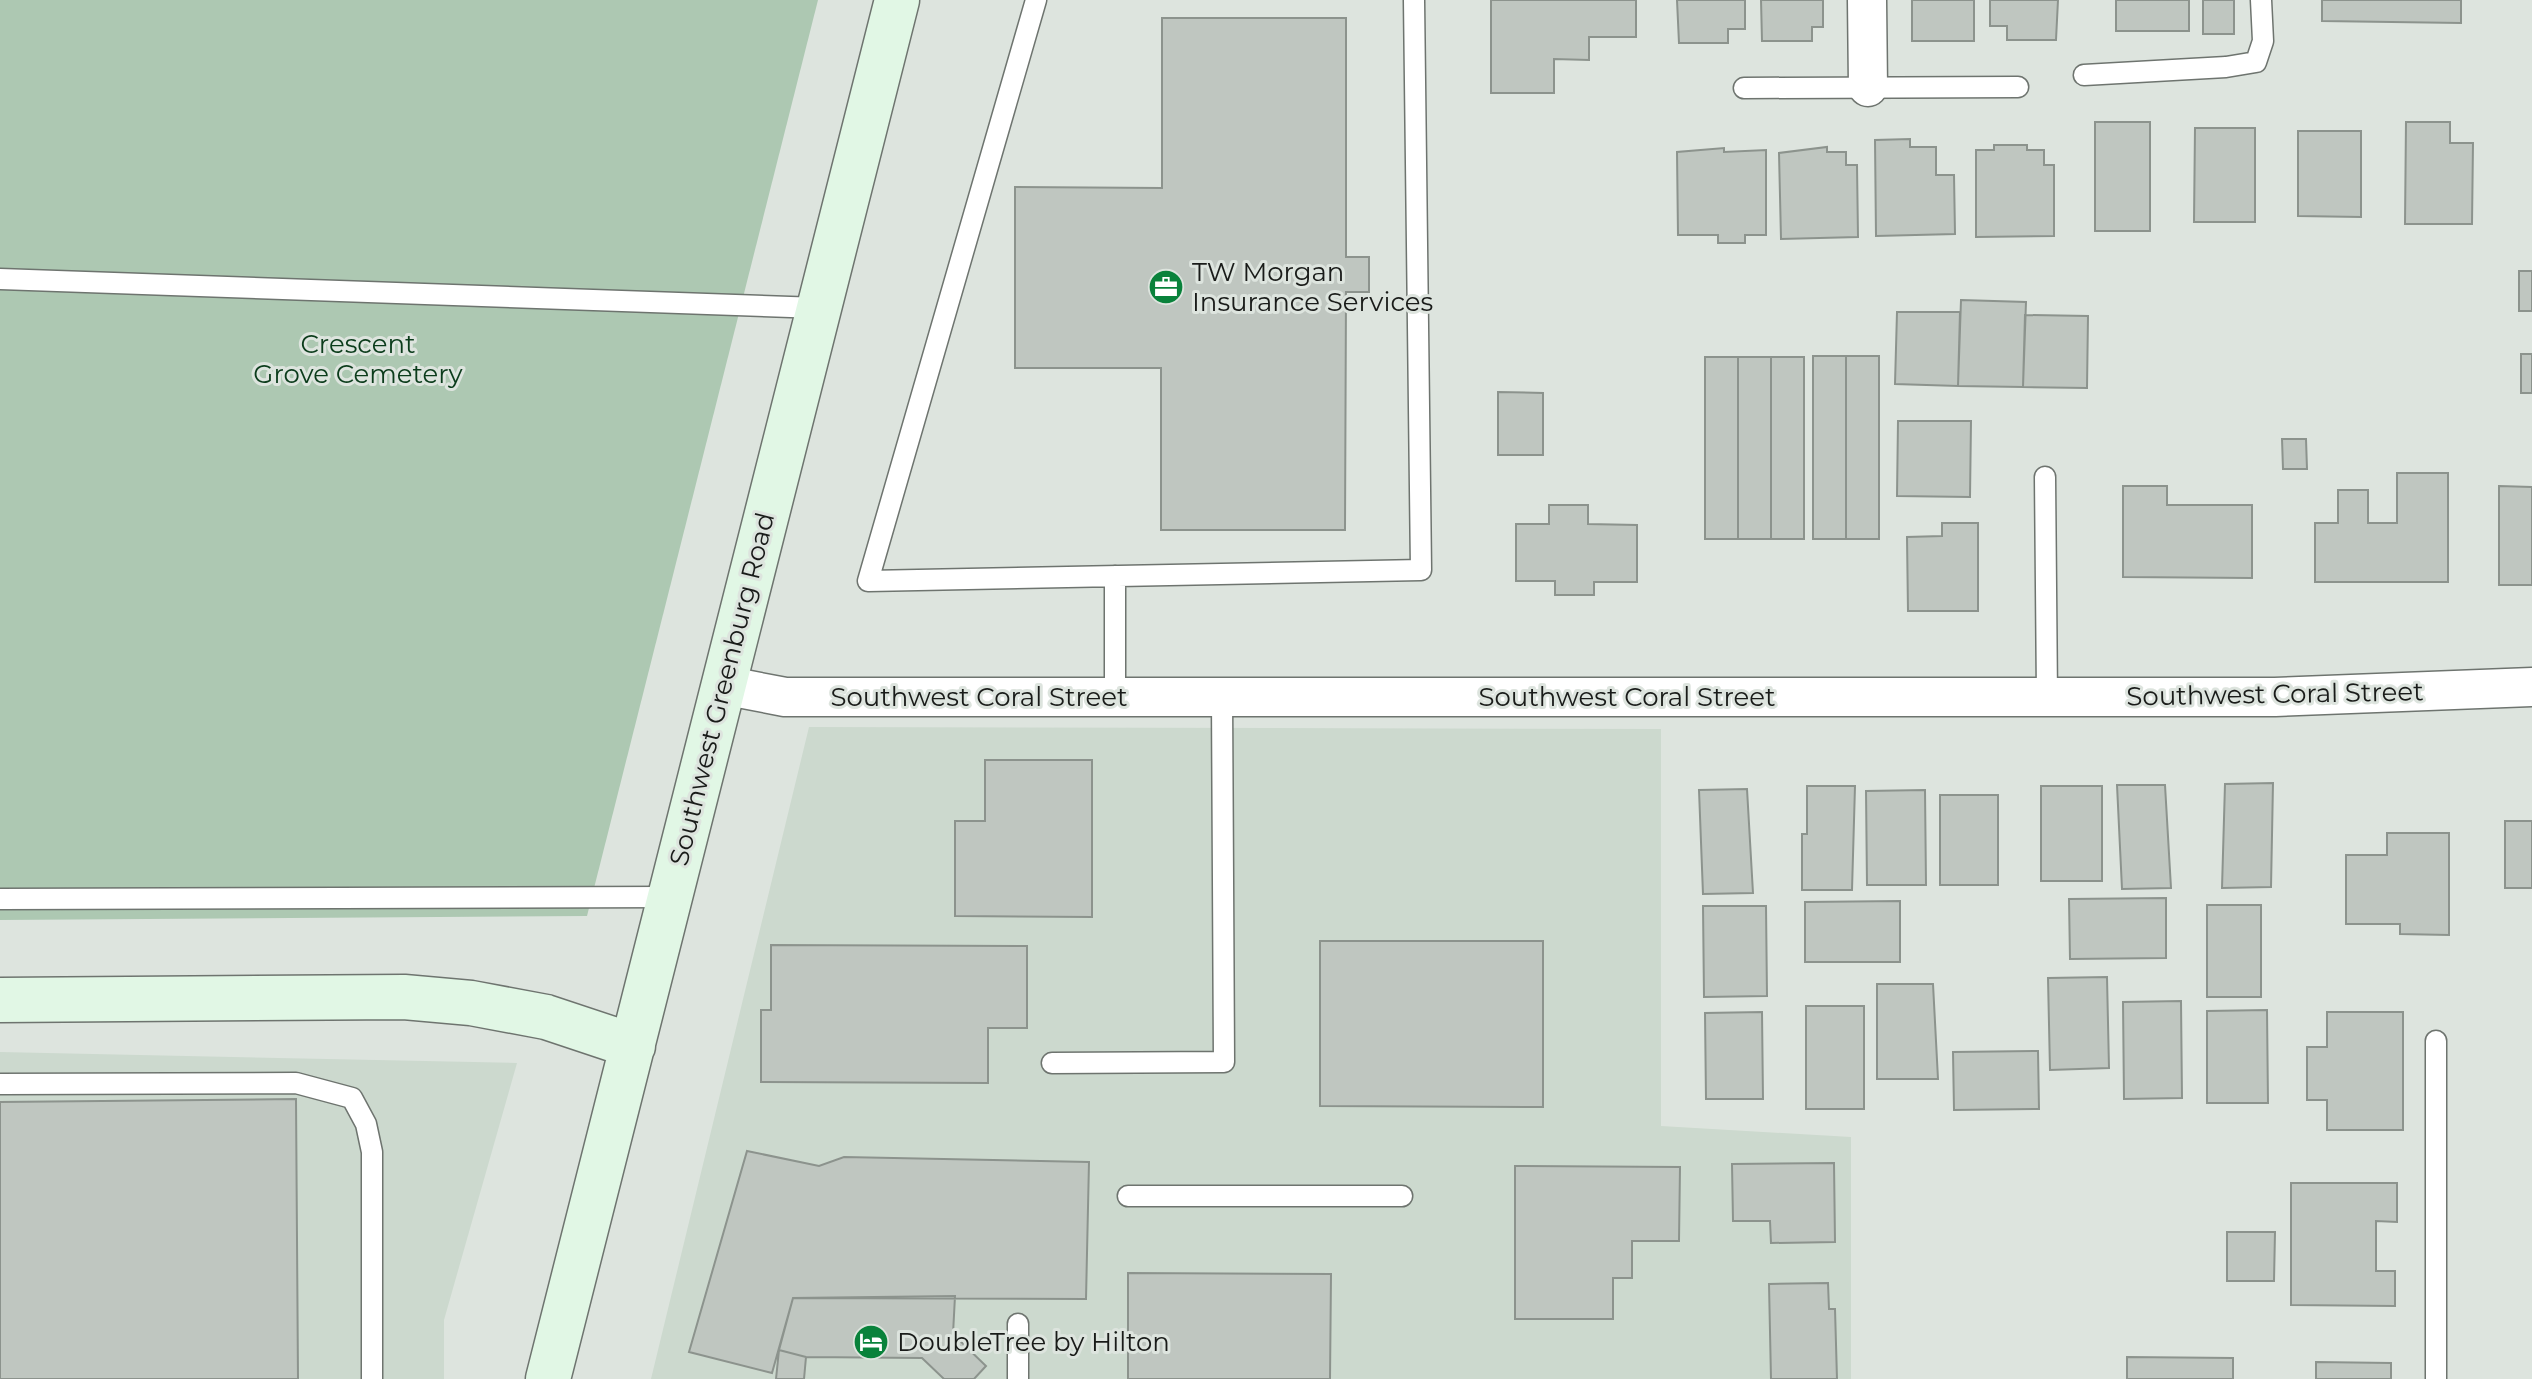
<svg xmlns="http://www.w3.org/2000/svg" width="2532" height="1379" viewBox="0 0 2532 1379" font-family="Montserrat,sans-serif">
	<style>
		.built { fill: #ccd9ce }
		.green { fill: #adc8b2 }
		.building { fill: #bfc6c0; stroke: #8c938d; stroke-width: 2 }
		.lines { fill: none; stroke-linecap: round; stroke-linejoin: round }
		.lane-casing { stroke: #6e746f; stroke-width: 23 }
		.street-casing { stroke: #6e746f; stroke-width: 41 }
		.secondary-casing { stroke: #6e746f; stroke-width: 47 }
		.lane { stroke: #fff; stroke-width: 20 }
		.street { stroke: #fff; stroke-width: 38 }
		.secondary { stroke: #e1f7e5; stroke-width: 44 }
		.labels { text-anchor: middle; dominant-baseline: central; stroke-width: 6; stroke-linejoin: round; paint-order: stroke }
		.poi-label { font-size: 26px; fill: #191b19; stroke: #dde4de; text-anchor: start }
		.park-label { font-size: 26px; fill: #0b3c1b; stroke: #dde4de }
		.street-label { font-size: 26px; fill: #191b19; stroke: #dde4de }
	</style>
	<rect width="100%" height="100%" fill="#dde4de"/>
	<!-- built -->
	<path class="built" d="M 809,727 L 1661,729 L 1661,1126 L 1851,1137 L 1851,1379 L 651,1379 Z
		M 0,1052 L 517,1063 L 444,1320 L 444,1379 L 0,1379 Z"/>
	<!-- green -->
	<path class="green" d="M 0,0 L 818,0 L 587,916 L 0,920 Z"/>
	<!-- building -->
	<path class="building" d="M 1491,0 L 1636,0 L 1636,37 L 1589,37 L 1589,60 L 1554,59 L 1554,93 L 1491,93 Z
		M 1677,0 L 1745,0 L 1745,29 L 1728,29 L 1728,43 L 1679,43 Z
		M 1761,0 L 1823,0 L 1823,27 L 1812,27 L 1812,41 L 1762,41 Z
		M 1912,0 L 1974,0 L 1974,41 L 1912,41 Z
		M 1990,0 L 2058,0 L 2056,40 L 2007,40 L 2007,26 L 1990,26 Z
		M 2116,0 L 2189,0 L 2189,31 L 2116,31 Z
		M 2203,0 L 2234,0 L 2234,34 L 2203,34 Z
		M 2322,0 L 2461,0 L 2461,23 L 2322,21 Z
		M 1162,18 L 1346,18 L 1346,257 L 1369,257 L 1369,292 L 1346,292 L 1345,530 L 1161,530 L 1161,368 L 1015,368 L 1015,187 L 1162,188 Z
		M 2095,122 L 2150,122 L 2150,231 L 2095,231 Z
		M 2406,122 L 2450,122 L 2450,143 L 2473,143 L 2472,224 L 2405,224 Z
		M 2195,128 L 2255,128 L 2255,222 L 2194,222 Z
		M 2298,131 L 2361,131 L 2361,217 L 2298,216 Z
		M 1910,139 L 1910,147 L 1936,147 L 1936,175 L 1954,175 L 1955,234 L 1876,236 L 1875,140 Z
		M 1994,145 L 2027,145 L 2027,150 L 2044,150 L 2044,165 L 2054,165 L 2054,236 L 1976,237 L 1976,150 L 1994,150 Z
		M 1827,147 L 1827,152 L 1846,152 L 1846,165 L 1857,165 L 1858,237 L 1781,239 L 1779,153 Z
		M 1724,148 L 1724,152 L 1766,150 L 1766,235 L 1745,235 L 1745,243 L 1718,243 L 1718,235 L 1678,235 L 1677,152 Z
		M 2519,271 L 2532,271 L 2532,311 L 2519,311 Z
		M 1961,300 L 2026,302 L 2023,387 L 1958,386 Z
		M 1897,312 L 1960,312 L 1958,386 L 1895,384 Z
		M 2025,315 L 2088,316 L 2087,388 L 2023,387 Z
		M 2521,354 L 2532,354 L 2532,393 L 2521,393 Z
		M 1813,356 L 1846,356 L 1846,539 L 1813,539 Z
		M 1846,356 L 1879,356 L 1879,539 L 1846,539 Z
		M 1705,357 L 1738,357 L 1738,539 L 1705,539 Z
		M 1738,357 L 1771,357 L 1771,539 L 1738,539 Z
		M 1771,357 L 1804,357 L 1804,539 L 1771,539 Z
		M 1498,392 L 1543,393 L 1543,455 L 1498,455 Z
		M 1898,421 L 1971,421 L 1970,497 L 1897,496 Z
		M 2282,439 L 2306,439 L 2307,469 L 2283,469 Z
		M 2397,473 L 2448,473 L 2448,582 L 2315,582 L 2315,523 L 2338,523 L 2338,490 L 2368,490 L 2368,523 L 2397,523 Z
		M 2123,486 L 2167,486 L 2167,505 L 2252,505 L 2252,578 L 2123,577 Z
		M 2499,486 L 2532,487 L 2532,585 L 2499,585 Z
		M 1549,505 L 1588,505 L 1588,524 L 1637,525 L 1637,582 L 1594,582 L 1594,595 L 1555,595 L 1555,581 L 1516,581 L 1516,524 L 1549,524 Z
		M 1942,523 L 1978,523 L 1978,611 L 1908,611 L 1907,537 L 1942,536 Z
		M 985,760 L 1092,760 L 1092,917 L 955,916 L 955,821 L 985,821 Z
		M 2273,783 L 2271,887 L 2222,888 L 2225,784 Z
		M 2117,785 L 2165,785 L 2171,888 L 2122,889 Z
		M 1807,786 L 1855,786 L 1852,890 L 1802,890 L 1802,834 L 1807,834 Z
		M 2041,786 L 2102,786 L 2102,881 L 2041,881 Z
		M 1747,789 L 1753,893 L 1703,894 L 1699,790 Z
		M 1925,790 L 1926,885 L 1867,885 L 1866,791 Z
		M 1940,795 L 1998,795 L 1998,885 L 1940,885 Z
		M 2505,821 L 2532,821 L 2532,888 L 2505,888 Z
		M 2387,833 L 2449,833 L 2449,935 L 2400,934 L 2400,924 L 2346,924 L 2346,855 L 2387,855 Z
		M 2166,898 L 2166,958 L 2070,959 L 2069,899 Z
		M 1900,901 L 1900,962 L 1805,962 L 1805,902 Z
		M 2207,905 L 2261,905 L 2261,997 L 2207,997 Z
		M 1703,906 L 1766,906 L 1767,996 L 1704,997 Z
		M 1320,941 L 1543,941 L 1543,1107 L 1320,1106 Z
		M 771,945 L 1027,946 L 1027,1028 L 988,1028 L 988,1083 L 761,1082 L 761,1010 L 771,1010 Z
		M 2107,977 L 2109,1068 L 2050,1070 L 2048,978 Z
		M 1877,984 L 1933,984 L 1938,1079 L 1877,1079 Z
		M 2181,1001 L 2182,1098 L 2124,1099 L 2123,1002 Z
		M 1806,1006 L 1864,1006 L 1864,1109 L 1806,1109 Z
		M 2267,1010 L 2268,1103 L 2207,1103 L 2207,1011 Z
		M 1762,1012 L 1763,1099 L 1706,1099 L 1705,1013 Z
		M 2327,1012 L 2403,1012 L 2403,1130 L 2327,1130 L 2327,1100 L 2307,1100 L 2307,1047 L 2327,1047 Z
		M 2038,1051 L 2039,1109 L 1954,1110 L 1953,1052 Z
		M 296,1099 L 298,1379 L 0,1379 L 0,1102 Z
		M 747,1151 L 819,1166 L 844,1157 L 1089,1162 L 1086,1299 L 793,1298 L 772,1373 L 689,1352 Z
		M 1834,1163 L 1835,1242 L 1771,1243 L 1770,1221 L 1733,1221 L 1732,1164 Z
		M 1515,1166 L 1680,1167 L 1679,1241 L 1632,1241 L 1632,1278 L 1613,1278 L 1613,1319 L 1515,1319 Z
		M 2291,1183 L 2397,1183 L 2397,1222 L 2376,1221 L 2376,1271 L 2395,1271 L 2395,1306 L 2291,1305 Z
		M 2227,1232 L 2275,1232 L 2274,1281 L 2227,1281 Z
		M 1128,1273 L 1331,1274 L 1330,1379 L 1128,1379 Z
		M 1828,1283 L 1829,1309 L 1835,1309 L 1837,1379 L 1771,1379 L 1769,1284 Z
		M 955,1296 L 953,1334 L 986,1366 L 974,1379 L 944,1379 L 922,1358 L 806,1357 L 779,1350 L 793,1298 Z
		M 779,1350 L 806,1357 L 804,1379 L 776,1379 Z
		M 2127,1357 L 2233,1358 L 2233,1379 L 2127,1379 Z
		M 2316,1362 L 2391,1363 L 2391,1379 L 2316,1379 Z"/>
	<g class="lines">
		<defs>
			<path id="lane" d="M 1036,0 L 868,581 L 1421,570 L 1414,0
				M 2084,75 L 2226,67 L 2256,62 L 2263,41 L 2261,0
				M 1744,88 L 2018,87
				M 0,279 L 819,308
				M 2045,477 L 2047,697
				M 1115,576 L 1115,697
				M 0,899 L 670,897
				M 2436,1041 L 2436,1379
				M 1052,1063 L 1224,1062 L 1222,697
				M 0,1084 L 296,1083 L 352,1098 L 366,1124 L 372,1152 L 372,1379
				M 1128,1196 L 1402,1196
				M 1018,1324 L 1018,1379"/>
			<path id="street" d="M 1867,0 L 1868,87
				M 723,685 L 785,697 L 2275,697 L 2532,687"/>
			<path id="secondary" d="M 0,1000 L 404,997 L 471,1003 L 546,1017 L 633,1046
				M 548,1379 L 897,0"/>
		</defs>
		<!-- lane casing -->
		<use href="#lane" class="lane-casing"/>
		<!-- street casing -->
		<use href="#street" class="street-casing"/>
		<!-- secondary casing -->
		<use href="#secondary" class="secondary-casing"/>
		<!-- lane -->
		<use href="#lane" class="lane"/>
		<!-- street -->
		<use href="#street" class="street"/>
		<!-- secondary -->
		<use href="#secondary" class="secondary"/>
	</g>
	<!-- icons -->
	<defs>
		<symbol id="office-disc" viewBox="-11 -11 22 22"><circle r="9.5" fill="#09823b" stroke="#dde4de"/><path d="M-6-3h4V-5.5h4V-3h4V5H-6ZM-1-4.5V-3h2v-1.5ZM-6 0V1H6V0Z" fill="#fff"/></symbol>
		<symbol id="hotel-disc" viewBox="-11 -11 22 22"><circle r="9.5" fill="#09823b" stroke="#dde4de"/><path d="M-6-4.5h1.5V1H6V5H4.5V3h-9V5H-6ZM-4 0a1.8 1.8 0 1 1 3.6 0ZM.5 0V-2.5h3Q6-2.5 6 0Z" fill="#fff"/></symbol>
	</defs>
	<g fill-rule="evenodd">
		<use href="#office-disc" x="1146" y="267" width="40" height="40"/>
		<use href="#hotel-disc" x="851" y="1322" width="40" height="40"/>
	</g>
	<g class="labels">
		<!-- poi labels -->
		<g class="poi-label">
			<text x="1192" y="272">TW Morgan<tspan x="1192" dy="30">Insurance Services</tspan></text>
			<text x="897" y="1342">DoubleTree by Hilton</text>
		</g>
		<!-- park labels -->
		<g class="park-label">
			<text x="358" y="344">Crescent<tspan x="358" dy="30">Grove Cemetery</tspan></text>
		</g>
		<!-- street labels -->
		<g class="street-label">
			<text transform="translate(722 689) rotate(-76)">Southwest Greenburg Road</text>
			<text transform="translate(2275 694) rotate(-1)">Southwest Coral Street</text>
			<text x="979" y="697">Southwest Coral Street</text>
			<text x="1627" y="697">Southwest Coral Street</text>
		</g>
	</g>
</svg>
